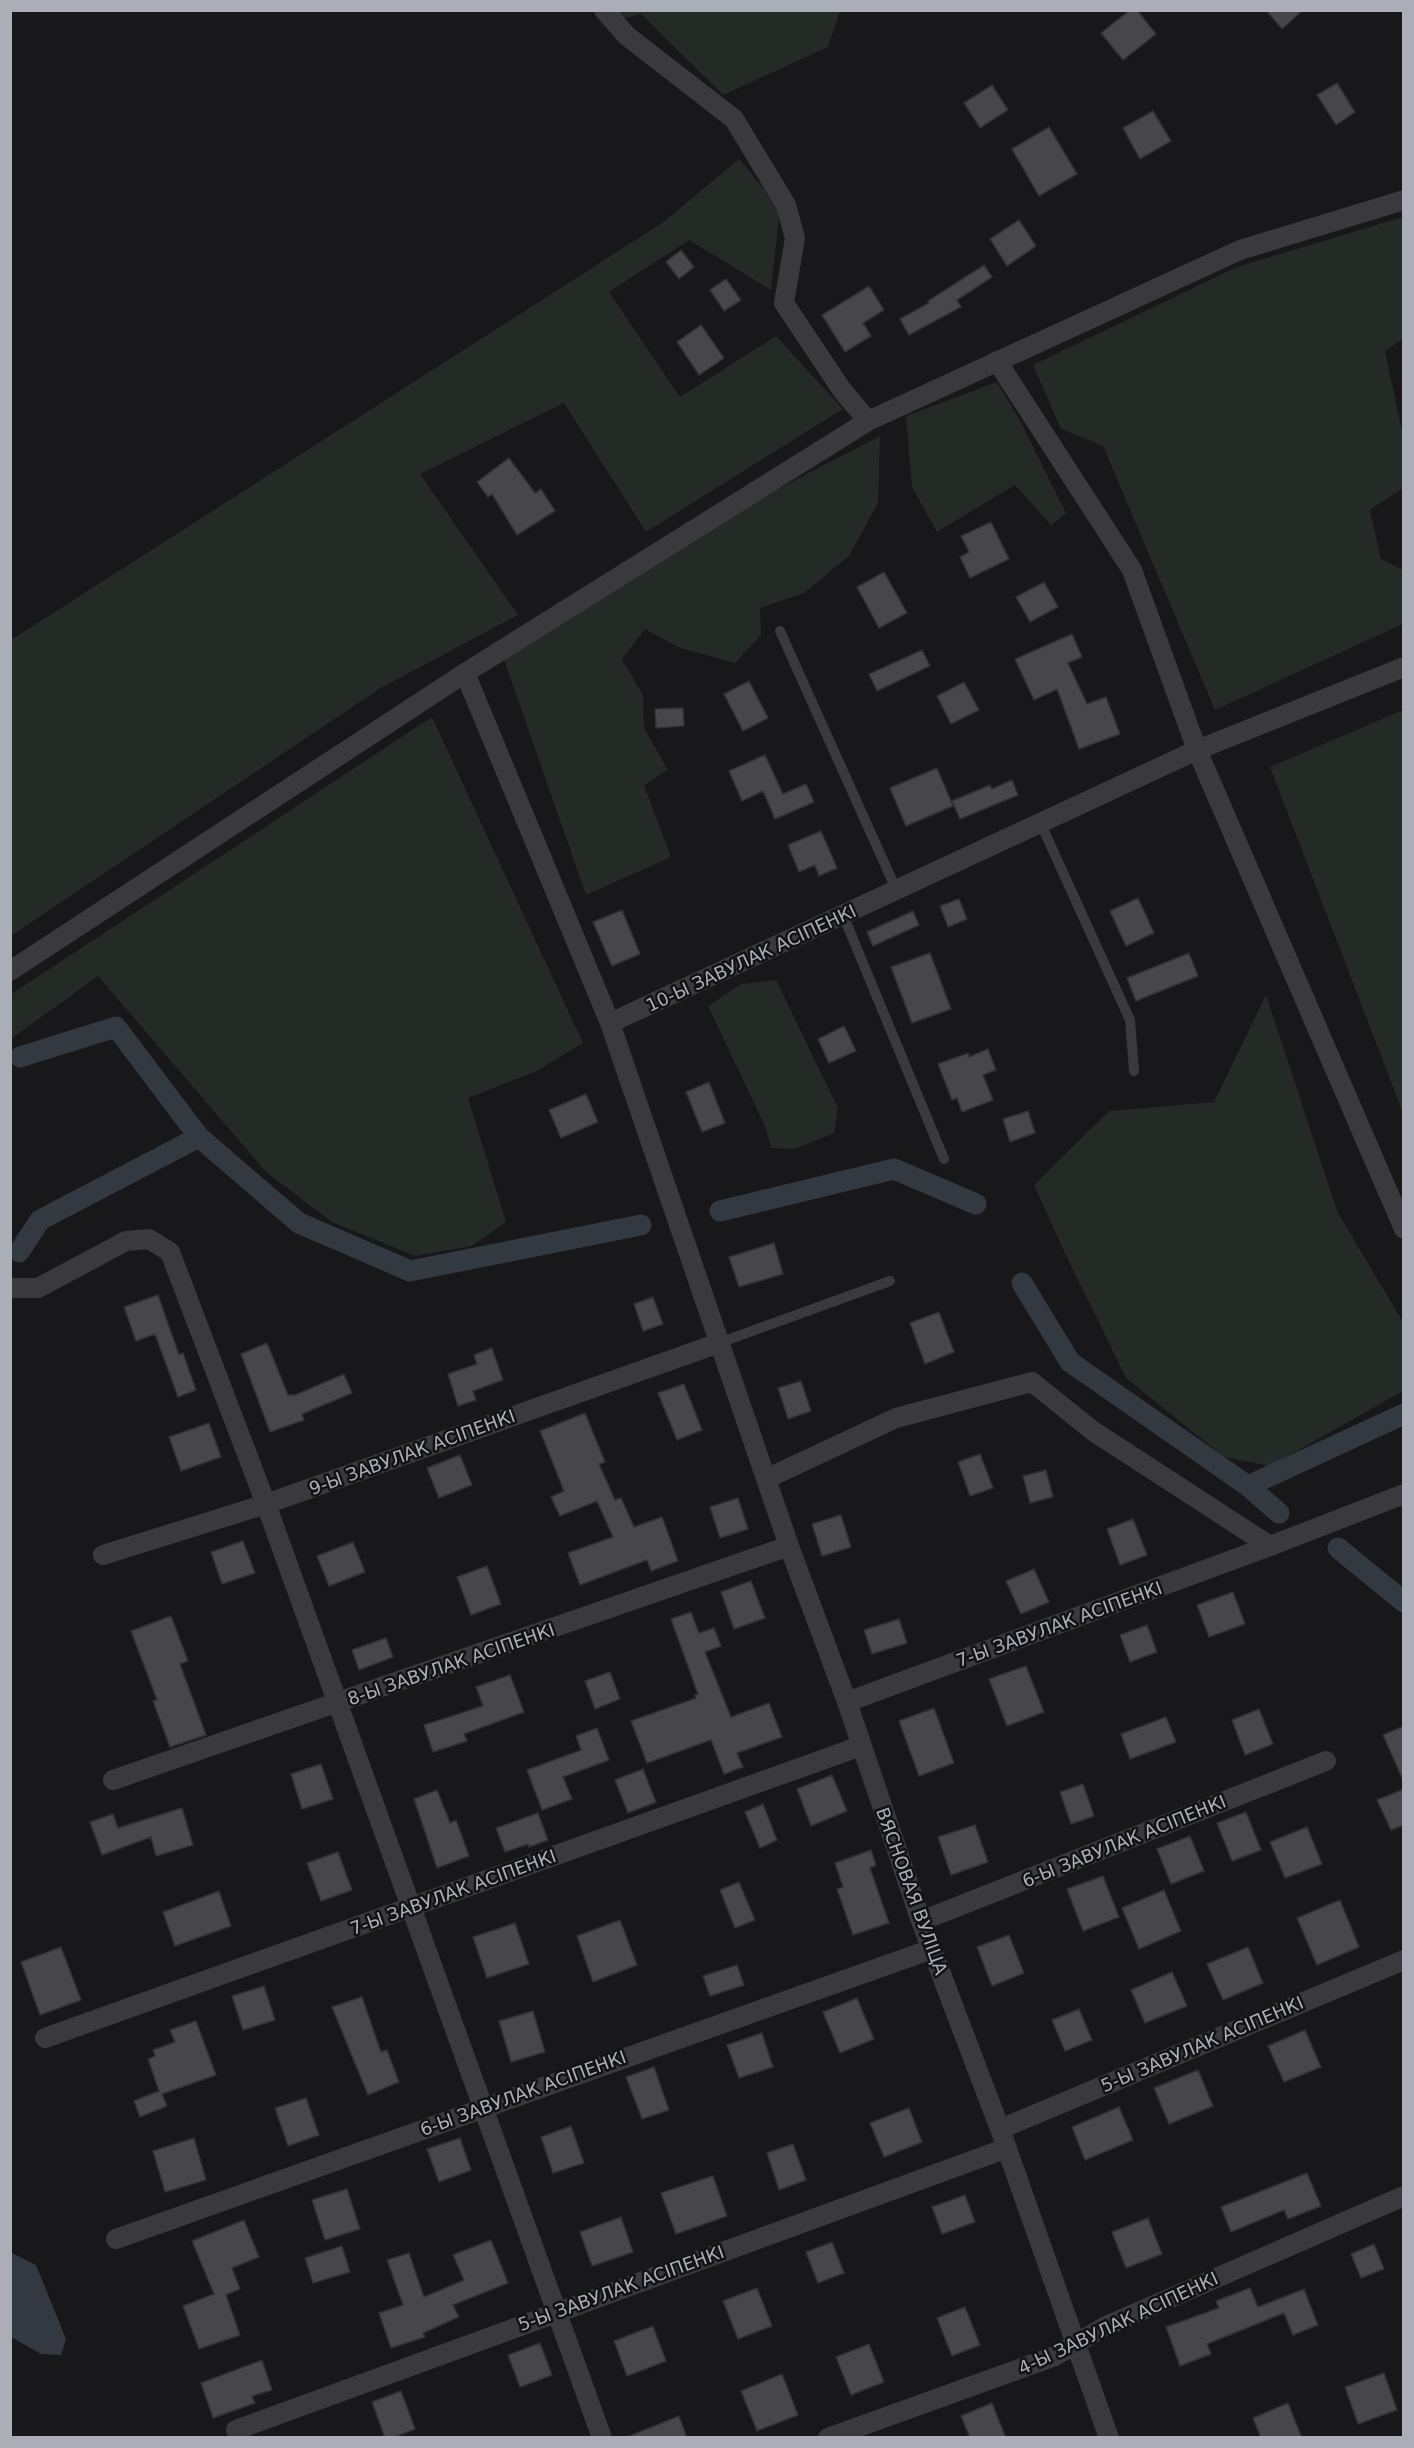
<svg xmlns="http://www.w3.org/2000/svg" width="1414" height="2448" viewBox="0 0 1414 2448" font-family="'DejaVu Sans',sans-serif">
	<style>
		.green { fill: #242a25 }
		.water { fill: #333940 }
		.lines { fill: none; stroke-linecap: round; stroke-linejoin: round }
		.canal { stroke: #333940; stroke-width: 21 }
		.building { fill: #47474b; stroke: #323235; stroke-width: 1.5 }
		.lane { stroke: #39393e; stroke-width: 10 }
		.street { stroke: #39393e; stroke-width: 20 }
		.labels { text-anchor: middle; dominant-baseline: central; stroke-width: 5; stroke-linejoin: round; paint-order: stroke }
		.street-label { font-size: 18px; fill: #abaeb7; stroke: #131214 }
	</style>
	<rect width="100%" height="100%" fill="#181719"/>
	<!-- green -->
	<path class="green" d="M 616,11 L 840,11 L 828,47 L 723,95 L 641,14 L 623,19 Z
		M 739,159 L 780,208 L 771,290 L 689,240 L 609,292 L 680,397 L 776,336 L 843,409 L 646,532 L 564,403 L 420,474 L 518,615 L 379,689 L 11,936 L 11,640 L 662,223 Z
		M 1403,217 L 1403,339 L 1385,351 L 1403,435 L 1403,488 L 1370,510 L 1381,559 L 1403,570 L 1403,624 L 1215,710 L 1103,446 L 1061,429 L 1033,365 L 1237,267 Z
		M 997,382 L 1020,421 L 1066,513 L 1051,525 L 1015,485 L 937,532 L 912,487 L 906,416 Z
		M 880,436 L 878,503 L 849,556 L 804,593 L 760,608 L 761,635 L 735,663 L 680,648 L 645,629 L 622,659 L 643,695 L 644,728 L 668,770 L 644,785 L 671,857 L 586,895 L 503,657 L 747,505 Z
		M 1403,710 L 1403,1113 L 1270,767 Z
		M 432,717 L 583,1043 L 537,1071 L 468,1098 L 506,1222 L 472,1246 L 415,1256 L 332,1222 L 266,1172 L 98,976 L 11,1039 L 10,995 Z
		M 776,980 L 838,1108 L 834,1133 L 795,1149 L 771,1148 L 765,1126 L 708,1006 L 741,984 Z
		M 1266,995 L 1338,1213 L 1403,1322 L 1403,1391 L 1270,1466 L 1224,1457 L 1126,1378 L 1064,1251 L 1034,1185 L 1109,1111 L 1214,1102 Z"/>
	<!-- water -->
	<path class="water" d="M 10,2252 L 36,2265 L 66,2339 L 61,2355 L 41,2354 L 11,2337 Z"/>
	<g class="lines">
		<!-- canal -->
		<path class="canal" d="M 20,1057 L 116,1027 L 199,1137 L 299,1223 L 410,1271 L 641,1225
			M 720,1211 L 894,1169 L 976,1204
			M 19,1252 L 40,1220 L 199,1137
			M 1022,1283 L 1070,1362 L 1248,1486 L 1404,1414
			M 1248,1486 L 1279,1513
			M 1338,1548 L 1404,1602"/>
	</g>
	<!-- building -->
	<path class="building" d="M 1130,10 L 1137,10 L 1156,34 L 1123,60 L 1101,33 Z
		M 1266,10 L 1303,10 L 1282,29 Z
		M 1337,83 L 1355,112 L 1336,125 L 1317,95 Z
		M 992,85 L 1008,110 L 980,128 L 964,103 Z
		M 1153,111 L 1171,141 L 1140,159 L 1123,128 Z
		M 1049,127 L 1077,174 L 1039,196 L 1012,149 Z
		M 1019,220 L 1036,246 L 1007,266 L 990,239 Z
		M 681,250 L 694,267 L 679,279 L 666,262 Z
		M 984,265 L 992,277 L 957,300 L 961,307 L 909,335 L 900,319 L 929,303 L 928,301 Z
		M 726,279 L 741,300 L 724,311 L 710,290 Z
		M 869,286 L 884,310 L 863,323 L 871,336 L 845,352 L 822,315 Z
		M 701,325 L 724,358 L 699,375 L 677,342 Z
		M 509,458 L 535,493 L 541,489 L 555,511 L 517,535 L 492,494 L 488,497 L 477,482 Z
		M 991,522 L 1009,559 L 970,578 L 960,557 L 969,552 L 961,536 Z
		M 884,572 L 907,613 L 879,628 L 857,587 Z
		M 1044,582 L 1058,607 L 1030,622 L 1016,597 Z
		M 1072,634 L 1082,657 L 1068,663 L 1087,704 L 1106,697 L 1120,734 L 1079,749 L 1057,689 L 1034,700 L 1015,659 Z
		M 922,650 L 930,666 L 877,691 L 869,674 Z
		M 749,681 L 768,718 L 743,731 L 724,694 Z
		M 964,682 L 979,710 L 951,724 L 937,696 Z
		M 683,708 L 684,726 L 656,728 L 655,709 Z
		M 765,755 L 783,794 L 806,784 L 814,802 L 775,819 L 763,791 L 742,801 L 729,771 Z
		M 937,768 L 953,806 L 906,826 L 890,788 Z
		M 1012,780 L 1018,795 L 960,819 L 952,801 L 990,785 L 992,789 Z
		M 821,831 L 837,868 L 819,876 L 815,865 L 799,872 L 788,845 Z
		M 1138,898 L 1154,933 L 1126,946 L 1110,911 Z
		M 959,899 L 967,919 L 948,927 L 940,906 Z
		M 622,910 L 640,954 L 612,966 L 593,922 Z
		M 913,911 L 919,925 L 873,946 L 867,932 Z
		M 930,953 L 951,1009 L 912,1023 L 891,967 Z
		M 1189,953 L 1198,976 L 1136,1001 L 1127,978 Z
		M 844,1026 L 856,1051 L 829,1063 L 818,1039 Z
		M 988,1049 L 996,1070 L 983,1075 L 993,1100 L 962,1112 L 957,1098 L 952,1100 L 938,1064 L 968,1053 L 969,1057 Z
		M 709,1082 L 725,1123 L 702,1132 L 686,1092 Z
		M 586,1094 L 598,1122 L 561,1138 L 549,1110 Z
		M 1028,1111 L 1035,1133 L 1010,1142 L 1003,1119 Z
		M 774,1243 L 783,1274 L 739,1287 L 729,1257 Z
		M 158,1295 L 179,1355 L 183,1353 L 196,1390 L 178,1397 L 155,1334 L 136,1341 L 124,1307 Z
		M 653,1297 L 663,1324 L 643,1331 L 634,1304 Z
		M 939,1312 L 954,1352 L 925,1364 L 910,1323 Z
		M 267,1343 L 288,1395 L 295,1395 L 344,1374 L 352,1393 L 302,1414 L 304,1420 L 270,1432 L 241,1354 Z
		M 492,1348 L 503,1380 L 473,1391 L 476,1400 L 458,1406 L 448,1374 L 477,1364 L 474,1355 Z
		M 801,1381 L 811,1411 L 788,1419 L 778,1388 Z
		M 684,1384 L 702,1430 L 677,1440 L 658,1393 Z
		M 585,1413 L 605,1462 L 599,1464 L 615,1500 L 621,1498 L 634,1527 L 662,1517 L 678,1561 L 651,1571 L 647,1560 L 580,1585 L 568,1553 L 613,1537 L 597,1501 L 560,1516 L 551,1497 L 564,1491 L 540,1431 Z
		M 209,1423 L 221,1457 L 181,1471 L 169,1437 Z
		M 980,1454 L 993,1488 L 970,1496 L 958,1462 Z
		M 460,1455 L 472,1485 L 439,1498 L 427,1468 Z
		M 1046,1470 L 1053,1497 L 1030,1503 L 1023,1476 Z
		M 738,1498 L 748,1529 L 720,1538 L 710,1507 Z
		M 841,1515 L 851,1547 L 822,1556 L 812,1524 Z
		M 1133,1519 L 1147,1555 L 1120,1565 L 1107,1529 Z
		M 243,1541 L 255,1573 L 222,1584 L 211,1552 Z
		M 353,1542 L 365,1572 L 329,1586 L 317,1556 Z
		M 487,1566 L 501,1604 L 471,1615 L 457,1577 Z
		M 1034,1569 L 1049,1602 L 1021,1614 L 1006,1581 Z
		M 751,1581 L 765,1618 L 734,1629 L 721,1592 Z
		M 1233,1592 L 1245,1624 L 1209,1637 L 1197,1605 Z
		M 691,1612 L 699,1633 L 714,1628 L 721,1646 L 705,1652 L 731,1717 L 769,1703 L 782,1737 L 737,1753 L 743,1767 L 724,1774 L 711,1740 L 647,1763 L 631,1721 L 696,1698 L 695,1695 L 698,1694 L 671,1619 Z
		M 171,1616 L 188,1661 L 180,1664 L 206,1735 L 170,1747 L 153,1701 L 157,1700 L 131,1631 Z
		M 899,1619 L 907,1643 L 872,1654 L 864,1630 Z
		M 1147,1625 L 1157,1652 L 1130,1662 L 1120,1635 Z
		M 386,1638 L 393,1657 L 359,1670 L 352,1650 Z
		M 1026,1666 L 1044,1712 L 1007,1726 L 989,1679 Z
		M 610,1672 L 620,1699 L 595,1709 L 585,1681 Z
		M 510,1675 L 524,1712 L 464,1734 L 467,1741 L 433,1752 L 424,1725 L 483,1706 L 476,1687 Z
		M 934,1708 L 954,1763 L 919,1776 L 899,1721 Z
		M 1259,1709 L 1273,1744 L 1245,1755 L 1232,1720 Z
		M 1166,1717 L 1176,1742 L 1130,1759 L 1121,1734 Z
		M 1404,1726 L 1404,1782 L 1383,1735 Z
		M 597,1728 L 609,1760 L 563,1777 L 572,1799 L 542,1810 L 527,1770 L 581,1750 L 576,1736 Z
		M 321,1764 L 333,1799 L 302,1809 L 291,1774 Z
		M 643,1769 L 656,1802 L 628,1813 L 615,1780 Z
		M 832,1775 L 847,1811 L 811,1826 L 797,1789 Z
		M 1083,1784 L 1094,1816 L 1071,1824 L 1060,1792 Z
		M 1404,1789 L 1404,1825 L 1391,1830 L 1377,1800 Z
		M 437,1790 L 450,1823 L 456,1820 L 469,1856 L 437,1868 L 414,1799 Z
		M 763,1804 L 777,1840 L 760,1848 L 745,1812 Z
		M 182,1808 L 193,1845 L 156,1856 L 151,1837 L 102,1855 L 90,1822 L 113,1814 L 118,1828 Z
		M 1246,1812 L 1261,1850 L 1232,1861 L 1217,1823 Z
		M 538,1813 L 548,1840 L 529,1847 L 528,1844 L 505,1852 L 496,1828 Z
		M 975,1825 L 988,1862 L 951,1875 L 938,1837 Z
		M 1307,1827 L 1322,1864 L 1285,1878 L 1270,1842 Z
		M 1190,1836 L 1204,1871 L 1171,1884 L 1157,1849 Z
		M 871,1850 L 876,1865 L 870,1868 L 889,1923 L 853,1935 L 837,1889 L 843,1887 L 835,1863 Z
		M 338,1852 L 352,1890 L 321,1901 L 307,1863 Z
		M 1103,1876 L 1119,1917 L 1083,1931 L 1067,1889 Z
		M 739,1882 L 755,1920 L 735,1928 L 720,1890 Z
		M 1164,1890 L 1181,1931 L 1139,1949 L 1122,1908 Z
		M 219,1891 L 231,1926 L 175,1946 L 163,1912 Z
		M 1340,1900 L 1359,1947 L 1317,1965 L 1297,1918 Z
		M 620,1920 L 637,1965 L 593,1982 L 577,1936 Z
		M 515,1923 L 529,1964 L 487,1978 L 473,1937 Z
		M 1009,1935 L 1024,1973 L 992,1986 L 977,1947 Z
		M 61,1947 L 81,2000 L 40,2015 L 21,1962 Z
		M 1248,1947 L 1263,1983 L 1223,2000 L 1207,1964 Z
		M 737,1965 L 744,1985 L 710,1996 L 703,1976 Z
		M 1172,1972 L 1187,2006 L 1145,2023 L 1131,1990 Z
		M 264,1986 L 275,2020 L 243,2030 L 232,1996 Z
		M 362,1997 L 381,2052 L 387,2050 L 399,2082 L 368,2095 L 332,2007 Z
		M 857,1998 L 874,2039 L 840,2053 L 823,2012 Z
		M 1079,2009 L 1092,2040 L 1065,2051 L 1052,2020 Z
		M 533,2011 L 545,2052 L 511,2062 L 499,2021 Z
		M 196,2021 L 216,2075 L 162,2094 L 167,2106 L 140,2117 L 134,2101 L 159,2091 L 148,2059 L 155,2056 L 153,2050 L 175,2042 L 170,2030 Z
		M 1305,2030 L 1321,2067 L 1284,2082 L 1268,2046 Z
		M 762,2033 L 773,2067 L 739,2078 L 727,2045 Z
		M 654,2067 L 669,2110 L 642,2119 L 626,2077 Z
		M 1198,2070 L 1213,2106 L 1169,2124 L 1154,2088 Z
		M 306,2098 L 319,2135 L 288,2146 L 275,2108 Z
		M 1119,2107 L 1133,2140 L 1085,2160 L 1072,2127 Z
		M 909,2108 L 922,2142 L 884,2157 L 870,2123 Z
		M 571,2126 L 584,2163 L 553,2173 L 541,2137 Z
		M 194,2138 L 206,2180 L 165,2192 L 153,2151 Z
		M 460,2138 L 471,2170 L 439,2182 L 427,2149 Z
		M 793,2144 L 806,2180 L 779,2190 L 767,2153 Z
		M 1307,2173 L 1321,2206 L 1288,2219 L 1284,2210 L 1231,2232 L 1221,2207 Z
		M 713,2176 L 727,2216 L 676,2234 L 661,2193 Z
		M 347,2189 L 360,2229 L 325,2240 L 312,2200 Z
		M 965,2195 L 975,2222 L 942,2234 L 932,2207 Z
		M 621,2217 L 633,2252 L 592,2266 L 580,2232 Z
		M 1148,2218 L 1162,2254 L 1126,2268 L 1112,2232 Z
		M 244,2220 L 259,2257 L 232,2268 L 240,2289 L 226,2295 L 240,2335 L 199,2349 L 183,2306 L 214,2294 L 192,2241 Z
		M 491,2240 L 508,2283 L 453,2305 L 459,2317 L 423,2333 L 425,2337 L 391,2348 L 379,2313 L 403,2305 L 387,2260 L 409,2253 L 424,2297 L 464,2280 L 453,2255 Z
		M 832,2242 L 844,2273 L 818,2283 L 806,2252 Z
		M 1374,2244 L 1384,2269 L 1361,2278 L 1351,2254 Z
		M 342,2246 L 350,2272 L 313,2283 L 305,2258 Z
		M 757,2288 L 772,2326 L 738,2339 L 723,2301 Z
		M 1250,2288 L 1258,2307 L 1304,2289 L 1318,2325 L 1293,2335 L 1284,2313 L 1207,2344 L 1211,2354 L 1180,2366 L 1166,2327 L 1219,2308 L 1216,2301 Z
		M 965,2307 L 980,2345 L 952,2356 L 937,2318 Z
		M 653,2326 L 666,2361 L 627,2376 L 614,2341 Z
		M 540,2343 L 552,2375 L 520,2387 L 508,2355 Z
		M 869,2344 L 884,2382 L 851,2395 L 836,2357 Z
		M 262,2360 L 272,2390 L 252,2396 L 255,2403 L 213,2418 L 201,2383 Z
		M 1384,2373 L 1397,2410 L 1358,2424 L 1345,2387 Z
		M 782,2374 L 798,2415 L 757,2431 L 741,2391 Z
		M 401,2391 L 415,2429 L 392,2438 L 385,2438 L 372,2402 Z
		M 992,2403 L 1006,2438 L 970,2438 L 961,2416 Z
		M 1288,2403 L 1302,2438 L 1261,2438 L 1253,2418 Z
		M 679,2416 L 687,2438 L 628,2438 L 627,2437 Z"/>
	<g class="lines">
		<!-- lane -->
		<path class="lane" d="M 780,631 L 896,889
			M 1040,822 L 1130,1020 L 1134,1071
			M 843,915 L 944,1159
			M 719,1343 L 890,1281"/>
		<!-- street -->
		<path class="street" d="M 604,10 L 627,36 L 734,119 L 786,205 L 795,238 L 784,303 L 842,390 L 868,421
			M 997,361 L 1132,570 L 1197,750 L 1404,1229
			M 465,673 L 610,1023
			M 10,971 L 465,673 L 868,421 L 1240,250 L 1404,200
			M 10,1288 L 38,1288 L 126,1241 L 149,1239 L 170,1252 L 266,1504 L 602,2438
			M 766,1479 L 896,1418 L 1032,1382 L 1093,1431 L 1270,1546
			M 103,1555 L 266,1504 L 719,1343
			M 847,1702 L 1270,1546 L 1404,1494
			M 113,1780 L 789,1546
			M 921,1921 L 1326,1761
			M 45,2038 L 861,1746
			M 1000,2129 L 1404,1960
			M 116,2239 L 932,1949
			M 236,2430 L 1007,2148
			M 828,2438 L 1055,2356 L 1104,2327 L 1404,2196
			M 1109,2438 L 1000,2129 L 921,1921 L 847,1702 L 789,1546 L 610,1023 L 1197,750 L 1404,667"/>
	</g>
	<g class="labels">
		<!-- street labels -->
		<g class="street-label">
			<text transform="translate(751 958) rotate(-25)">10-Ы ЗАВУЛАК АСІПЕНКІ</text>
			<text transform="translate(412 1452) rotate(-20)">9-Ы ЗАВУЛАК АСІПЕНКІ</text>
			<text transform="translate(1059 1624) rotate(-20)">7-Ы ЗАВУЛАК АСІПЕНКІ</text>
			<text transform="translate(451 1664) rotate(-19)">8-Ы ЗАВУЛАК АСІПЕНКІ</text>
			<text transform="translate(1124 1841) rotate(-22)">6-Ы ЗАВУЛАК АСІПЕНКІ</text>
			<text transform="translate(912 1891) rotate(70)">ВЯСНОВАЯ ВУЛІЦА</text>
			<text transform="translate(453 1892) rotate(-20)">7-Ы ЗАВУЛАК АСІПЕНКІ</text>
			<text transform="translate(1202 2044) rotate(-23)">5-Ы ЗАВУЛАК АСІПЕНКІ</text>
			<text transform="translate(523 2093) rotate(-20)">6-Ы ЗАВУЛАК АСІПЕНКІ</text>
			<text transform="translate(621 2288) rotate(-20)">5-Ы ЗАВУЛАК АСІПЕНКІ</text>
			<text transform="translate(1118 2323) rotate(-25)">4-Ы ЗАВУЛАК АСІПЕНКІ</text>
		</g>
	</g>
	<!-- border -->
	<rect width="1414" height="2448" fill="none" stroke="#abaeb7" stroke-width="24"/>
</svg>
